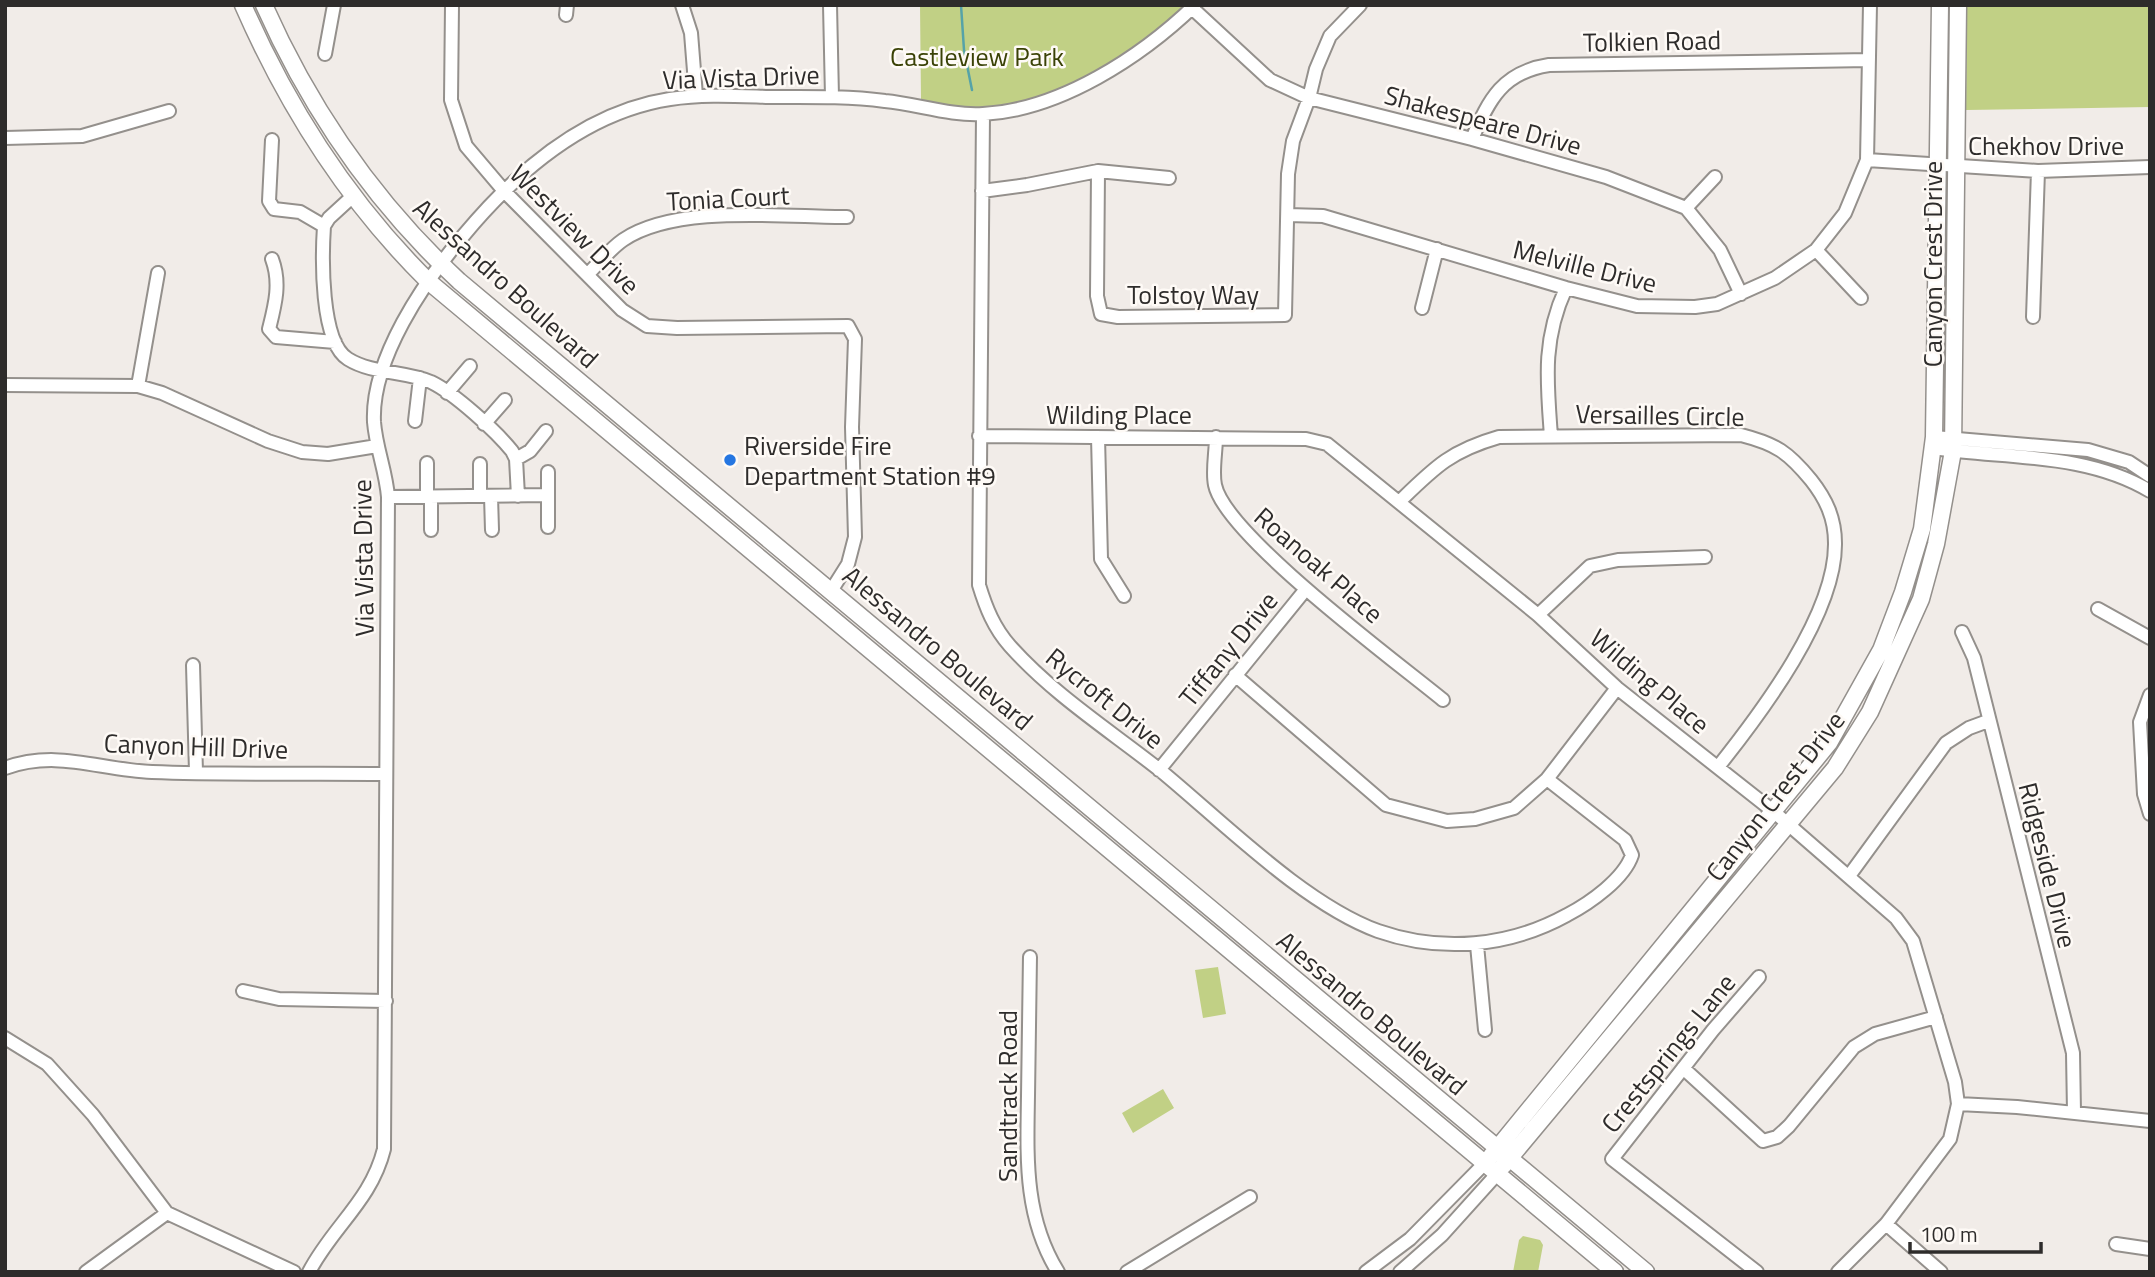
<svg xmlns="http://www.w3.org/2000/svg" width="2155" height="1277" viewBox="0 0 2155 1277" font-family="'Titillium Web',sans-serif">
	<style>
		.green { fill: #c1d085 }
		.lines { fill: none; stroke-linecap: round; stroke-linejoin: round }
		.stream { stroke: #56a3a8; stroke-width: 2.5 }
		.minor-casing { stroke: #94908c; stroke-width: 16 }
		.major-casing { stroke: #94908c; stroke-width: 19 }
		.minor { stroke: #fff; stroke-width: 12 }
		.major { stroke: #fff; stroke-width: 16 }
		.poi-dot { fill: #2576e1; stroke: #fefaf6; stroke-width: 2.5 }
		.labels { text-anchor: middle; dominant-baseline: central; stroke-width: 5; stroke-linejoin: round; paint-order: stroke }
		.street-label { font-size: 26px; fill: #2e2c2b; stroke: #fefaf6 }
		.park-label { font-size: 26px; fill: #3a4206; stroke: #fefaf6 }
		.poi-label { font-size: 26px; fill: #2e2c2b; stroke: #fefaf6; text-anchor: start }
	</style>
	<rect width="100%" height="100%" fill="#f1ece8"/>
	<!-- green -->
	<path class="green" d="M 920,5 L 1194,5 L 1074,90 L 997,109 L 954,108 L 921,100 Z
		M 1967,5 L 2150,5 L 2150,107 L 1966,110 Z
		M 1218,967 L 1226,1014 L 1203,1018 L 1195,970 Z
		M 1163,1089 L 1174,1108 L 1133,1133 L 1122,1113 Z
		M 1523,1236 L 1540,1240 L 1543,1245 L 1538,1272 L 1513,1272 L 1519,1240 Z"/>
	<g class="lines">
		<!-- stream -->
		<path class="stream" d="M 961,5 L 964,50 L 972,90"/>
		<defs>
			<path id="minor" d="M 452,5 L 451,100 L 466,146 L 505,192 L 622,310 L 647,326 L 677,328 L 848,326 L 855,339 L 852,427 L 855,537 L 848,564 L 831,591
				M 682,5 L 691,33 L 696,96
				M 830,5 L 832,97
				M 1192,8 L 1270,80 L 1309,98 L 1472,139 L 1606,177 L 1686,208 L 1720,250 L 1741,294
				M 566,15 L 567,5
				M 325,54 L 334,5
				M 983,114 L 979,585 C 986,608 994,628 1010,646 C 1054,695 1109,730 1161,771 C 1223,822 1304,904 1378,931 C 1441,953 1509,947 1567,915 C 1590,903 1624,879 1632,855 L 1625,840 L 1547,779
				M 5,138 L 82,136 L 169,111
				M 1472,139 C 1489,99 1503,72 1549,65 L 1869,60
				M 272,140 L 269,201 L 274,209 L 300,212 L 324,226
				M 1867,160 L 2038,171 L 2150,167
				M 1098,171 L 1097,296 L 1101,314 L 1118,317 L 1285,315 L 1288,174 L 1293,141 L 1309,98 L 1316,69 L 1330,36 L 1360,5
				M 982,191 L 1027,185 L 1098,171 L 1169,178
				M 353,196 L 329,218 L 324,226 C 322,256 320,342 348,359 C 372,374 405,371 431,382 C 454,393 496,431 512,451 L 516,459 L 518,496
				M 1686,208 L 1715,177
				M 1288,215 L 1323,216 L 1566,288 L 1637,306 L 1695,307 L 1717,304 L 1775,278 L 1816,250 L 1845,213 L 1867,160 L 1870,5
				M 1816,250 L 1861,298
				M 272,259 C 281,283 275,305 269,329 L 276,337 L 335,342
				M 588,274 C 599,263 610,249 623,240 C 676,204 783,217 847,217
				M 1422,308 L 1437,249
				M 2033,317 L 2038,171
				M 5,385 L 138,386 L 162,393 L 268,441 L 302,452 L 328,454 L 377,446
				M 138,386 L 158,273
				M 447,393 L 470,366
				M 415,421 L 420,378
				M 484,424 L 505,400
				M 979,436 L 1306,439 L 1327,444 L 1538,615 L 1617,688 L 1773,811 L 1896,918 L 1913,941 L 1955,1082 L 1958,1104 L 1950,1139 L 1886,1224 L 1838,1272
				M 1551,436 C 1547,382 1542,340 1566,288
				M 1098,437 L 1101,559 L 1124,596
				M 1216,437 C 1216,452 1212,471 1215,485 C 1225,535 1398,663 1443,700
				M 1934,437 L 2088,450 L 2129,462 L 2150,476
				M 1933,448 C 2006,459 2085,452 2150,491
				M 516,459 L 530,451 L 546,431
				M 480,464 L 480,496
				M 548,472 L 548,527
				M 491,496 L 492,530
				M 388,497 L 548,495
				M 427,497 L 427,463
				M 1399,502 C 1434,468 1450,451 1499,437 L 1741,435 C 1776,444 1788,452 1811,480 C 1826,499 1835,518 1835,543 C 1836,614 1761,713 1718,767
				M 431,530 L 431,497
				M 2098,609 L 2150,638
				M 1538,615 L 1590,566 L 1618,560 L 1705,557
				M 1962,632 L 1974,658 L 2073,1053 L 2074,1112
				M 193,665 L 196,772
				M 1235,675 L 1386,805 L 1447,821 L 1475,819 L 1514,808 L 1547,779 L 1617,688
				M 2150,695 L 2140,722 L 2144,794 L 2150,814
				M 5,768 C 58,749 99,770 152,772 C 230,775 308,773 386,774
				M 1159,770 L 1306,589
				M 1849,876 L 1946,743 L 1969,728 L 1988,721
				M 1477,945 L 1485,1030
				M 1030,957 C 1029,1003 1029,1049 1028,1096 C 1027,1158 1024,1217 1058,1272
				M 243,991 L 279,999 L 386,1001
				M 5,1038 L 47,1064 L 93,1115 L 167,1213 L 294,1272
				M 1683,1068 L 1763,1141 L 1777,1137 L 1789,1126 L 1854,1047 L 1875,1034 L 1936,1017
				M 1958,1104 L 2017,1107 L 2150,1121
				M 1886,1224 L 1941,1272
				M 2116,1244 L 2150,1249
				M 86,1272 L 167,1213
				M 309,1272 C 333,1226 371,1201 384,1149 L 388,497 C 386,471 376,448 374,422 C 371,359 424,282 463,236 C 516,172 585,112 670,99 C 703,94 736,96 769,97 C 807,97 846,96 885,101 C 917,104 950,116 983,114 C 1060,110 1141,57 1195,5
				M 1127,1272 L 1250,1197
				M 1366,1272 L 1410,1239 L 1485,1163
				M 1400,1272 L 1442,1235 L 1497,1174
				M 1757,1272 L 1612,1159 L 1713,1030 L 1759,977"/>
			<path id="major" d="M 243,5 C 288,108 348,202 428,281 L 1615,1272
				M 264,5 C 311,111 374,202 459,281 L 1646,1272
				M 1491,1156 L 1829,743 L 1881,650 L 1903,592 L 1922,529 L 1934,437 L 1940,5
				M 1503,1166 L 1835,768 L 1870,712 L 1921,599 L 1936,544 L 1953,451 L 1958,5"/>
		</defs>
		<!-- minor casing -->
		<use href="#minor" class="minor-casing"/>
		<!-- major casing -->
		<use href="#major" class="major-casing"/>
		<!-- minor -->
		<use href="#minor" class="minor"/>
		<!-- major -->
		<use href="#major" class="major"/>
	</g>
	<!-- markers -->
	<circle class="poi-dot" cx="730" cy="460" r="7"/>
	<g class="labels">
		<!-- street labels -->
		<g class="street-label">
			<text transform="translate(1652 41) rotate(-1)">Tolkien Road</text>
			<text transform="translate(741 77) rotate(-2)">Via Vista Drive</text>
			<text transform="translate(1483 120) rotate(15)">Shakespeare Drive</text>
			<text x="2046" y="145">Chekhov Drive</text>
			<text transform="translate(728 198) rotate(-3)">Tonia Court</text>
			<text transform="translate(575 229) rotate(45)">Westview Drive</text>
			<text transform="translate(1932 264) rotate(-90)">Canyon Crest Drive</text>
			<text transform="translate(1585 266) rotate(14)">Melville Drive</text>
			<text transform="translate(506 283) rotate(42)">Alessandro Boulevard</text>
			<text x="1193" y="294">Tolstoy Way</text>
			<text x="1119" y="414">Wilding Place</text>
			<text transform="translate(1660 415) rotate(1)">Versailles Circle</text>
			<text transform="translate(363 558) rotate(-91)">Via Vista Drive</text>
			<text transform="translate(1319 565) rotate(41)">Roanoak Place</text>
			<text transform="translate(938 648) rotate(40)">Alessandro Boulevard</text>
			<text transform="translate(1228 649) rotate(-51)">Tiffany Drive</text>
			<text transform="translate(1650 681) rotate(40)">Wilding Place</text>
			<text transform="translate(1105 698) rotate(39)">Rycroft Drive</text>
			<text transform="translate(196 746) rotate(2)">Canyon Hill Drive</text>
			<text transform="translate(1775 796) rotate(-52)">Canyon Crest Drive</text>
			<text transform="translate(2048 865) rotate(76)">Ridgeside Drive</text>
			<text transform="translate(1372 1013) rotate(40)">Alessandro Boulevard</text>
			<text transform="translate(1668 1053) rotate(-51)">Crestsprings Lane</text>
			<text transform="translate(1007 1096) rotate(-90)">Sandtrack Road</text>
		</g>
		<!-- park labels -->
		<g class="park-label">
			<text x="977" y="56">Castleview Park</text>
		</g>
		<!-- poi labels -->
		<g class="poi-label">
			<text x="744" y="445">Riverside Fire<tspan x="744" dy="30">Department Station #9</tspan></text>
		</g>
	</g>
	<!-- border -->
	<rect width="2155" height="1277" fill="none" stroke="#2e2c2b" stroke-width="14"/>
	<!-- scale -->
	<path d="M1910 1242v10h131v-10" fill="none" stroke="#2e2c2b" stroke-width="3.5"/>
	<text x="1920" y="1242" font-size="21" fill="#2e2c2b" stroke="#fefaf6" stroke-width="5" paint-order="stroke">100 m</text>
</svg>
